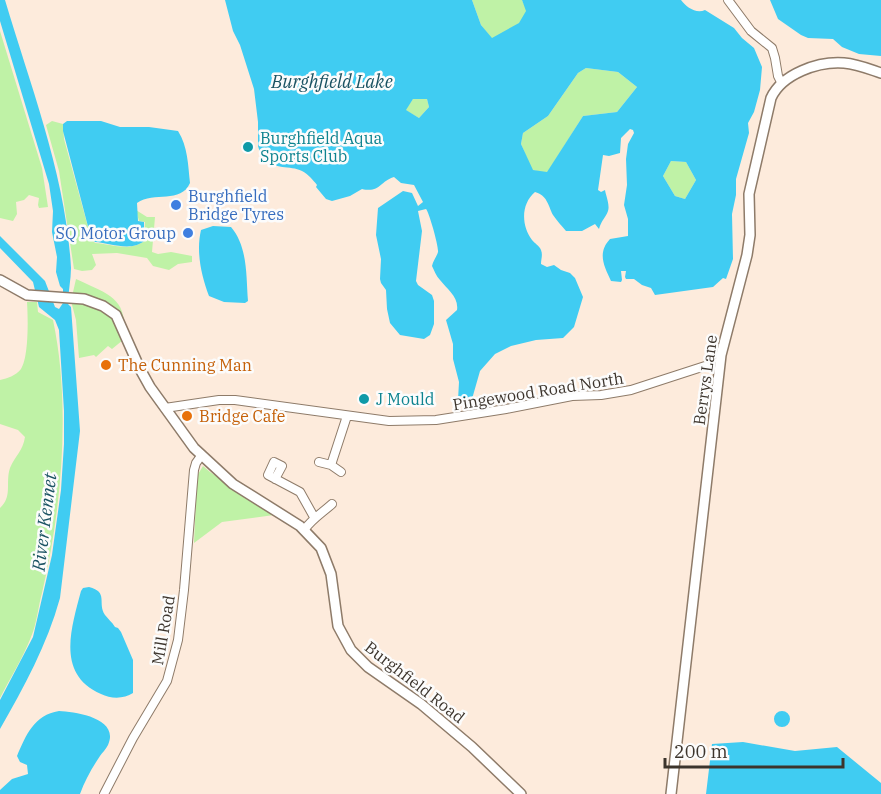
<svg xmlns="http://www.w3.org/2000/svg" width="881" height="794" viewBox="0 0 881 794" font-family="'IBM Plex Serif',serif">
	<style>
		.green { fill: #bff2a6 }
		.water { fill: #40ccf2; fill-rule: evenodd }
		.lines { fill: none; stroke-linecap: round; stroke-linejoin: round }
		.minor-casing { stroke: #8e7b69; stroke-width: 10 }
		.tertiary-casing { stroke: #8e7b69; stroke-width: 12 }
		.minor { stroke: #fff; stroke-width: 8 }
		.tertiary { stroke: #fff; stroke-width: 9 }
		.culture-dot { fill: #0f9aa8; stroke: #fcfcfc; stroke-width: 2 }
		.shop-dot { fill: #3f7fe0; stroke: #fcfcfc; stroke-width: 2 }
		.food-dot { fill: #e8710a; stroke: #fcfcfc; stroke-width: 2 }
		.labels { text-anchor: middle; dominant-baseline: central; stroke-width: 5; stroke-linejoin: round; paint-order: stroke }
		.culture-label { font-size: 16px; fill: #0d838f; stroke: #fcfcfc; text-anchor: start }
		.shop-label { font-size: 16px; fill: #366cbe; stroke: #fcfcfc; text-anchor: start }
		.food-label { font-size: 16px; fill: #c56008; stroke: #fcfcfc; text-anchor: start }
		.street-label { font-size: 16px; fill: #3c342c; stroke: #fcfcfc }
		.water-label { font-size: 18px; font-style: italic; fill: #1b5363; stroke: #fcfcfc }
	</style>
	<rect width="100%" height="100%" fill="#fdebdc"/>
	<!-- green -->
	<path class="green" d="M 472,0 L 522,0 L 527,11 L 520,23 L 492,39 L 481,25 Z
		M 0,31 L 42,168 L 48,207 L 39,208 L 38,205 L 39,198 L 29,195 L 24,200 L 16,202 L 17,214 L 13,221 L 0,218 Z
		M 586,68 L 618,72 L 637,87 L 617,112 L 583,116 L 547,173 L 532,170 L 521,144 L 523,133 L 548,116 L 578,73 Z
		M 413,99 L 427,99 L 429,107 L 419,118 L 405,110 Z
		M 52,121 L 63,124 L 64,139 L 91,238 L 95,243 C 110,244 131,252 144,241 L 145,222 L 139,221 L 136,210 L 147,217 L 155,217 L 152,252 L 158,254 L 171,252 L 192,256 L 192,262 L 178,264 L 169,270 L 153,266 L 147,258 L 117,253 L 92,254 L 96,265 L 92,270 L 82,271 L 74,269 L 59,171 L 46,125 Z
		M 671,161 L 686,162 L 696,180 L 685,199 L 675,196 L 663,176 Z
		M 76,279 C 107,294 130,297 123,340 L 112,349 L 108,346 L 96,357 L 94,355 L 79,358 L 76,320 L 71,301 Z
		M 27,302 L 37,302 L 38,312 L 53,320 C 71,404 62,509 42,593 C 38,607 37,623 31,637 C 23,658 10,678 0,698 L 0,508 C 13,496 5,483 10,468 C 15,456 23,451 25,437 L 18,430 L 0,424 L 0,380 C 8,378 15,376 21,369 C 29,357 28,317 27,302 Z
		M 203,466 L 210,472 L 274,515 L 222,522 L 194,543 L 197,476 Z"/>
	<!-- water -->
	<path class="water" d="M 0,0 L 5,0 C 31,88 66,176 71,268 C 71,280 68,292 68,304 L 71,307 L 80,431 L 60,598 C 47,645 24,687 0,729 L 0,700 L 33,637 L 52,555 L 61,490 L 64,444 L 64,411 L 59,330 L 55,320 L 39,307 L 33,282 L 0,248 L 0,236 L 45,281 L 55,307 L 59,309 L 63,303 L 63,289 L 60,286 L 56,272 L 57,257 L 52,232 L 53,211 L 49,184 L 0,21 Z
		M 225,0 L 472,0 L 481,25 L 492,38 L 519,23 L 526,11 L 522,0 L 681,0 C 686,7 696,14 705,10 L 734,28 L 742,38 L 754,48 L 762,67 L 760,90 L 754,112 L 748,123 L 749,133 L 736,179 L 736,195 L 732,214 L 733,259 L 726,279 L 723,278 L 713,287 L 655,295 L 651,288 L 642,285 L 634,279 L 626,279 L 625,277 L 626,271 L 621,271 L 622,280 L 621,282 L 611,281 C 604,266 597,253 610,239 L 628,236 L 628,219 L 624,205 L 627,185 L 626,159 L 628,144 L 634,133 L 633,130 L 630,129 L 621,138 L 620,153 L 609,156 L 603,155 L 598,190 L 601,192 L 605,190 C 606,196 610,205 608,211 C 606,217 601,221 599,229 L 595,224 L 582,231 L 566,231 C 562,226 557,221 553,215 C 548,205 547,195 535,192 C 521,204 521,225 532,240 C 535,244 539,245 541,250 C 543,255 541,259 541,264 L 547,267 L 554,265 L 561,270 L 570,273 L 575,278 L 583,297 L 574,327 L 563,338 L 536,340 L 511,346 L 495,354 L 480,371 L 472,399 L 458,400 L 459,382 L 453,359 L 453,344 L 446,320 L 457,310 C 459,297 447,289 440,280 C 436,276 434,270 432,266 C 433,261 437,256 438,252 C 439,247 429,212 426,209 L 418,211 L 422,231 L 416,281 L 418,285 L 432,295 L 434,301 L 434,324 L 430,335 L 424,339 L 400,335 L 390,323 L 387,309 L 386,290 L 381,283 L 380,279 L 381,259 L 376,235 L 378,208 L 403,191 L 412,193 L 418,206 L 423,202 L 414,185 L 401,183 L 394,177 C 379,182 380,193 362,189 L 350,196 L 332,201 L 326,199 L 316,187 L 317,185 C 313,180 308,174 302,171 C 290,165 274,170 265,159 L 262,159 L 258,146 L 258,122 L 254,89 L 240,45 L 233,31 ZM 586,68 L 618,72 L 637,87 L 617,112 L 583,116 L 547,172 L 533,170 L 521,144 L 523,133 L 548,116 L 578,73 ZM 413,99 L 427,99 L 429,107 L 419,118 L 406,110 ZM 671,161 L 686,162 L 696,180 L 685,199 L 675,196 L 663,176 Z
		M 770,0 L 881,0 L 881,56 L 859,54 L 842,47 L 833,39 L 808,38 L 801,35 L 778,19 Z
		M 67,121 L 101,121 L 120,127 L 149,127 L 178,131 C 188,147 188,165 190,183 C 181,204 154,191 137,203 L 138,221 L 144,222 L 144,241 C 131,252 110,243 95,242 L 91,238 L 63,131 L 63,124 Z
		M 213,226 L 231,227 C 248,247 246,276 248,301 L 245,303 L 224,302 L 209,296 C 201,275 196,251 201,230 Z
		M 89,587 C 109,592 97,603 105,615 C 108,619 112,622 115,627 L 118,628 L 121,632 L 133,660 L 133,693 C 124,699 111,699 101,694 C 56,674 71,629 81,591 L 83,588 Z
		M774 719a8 8 0 1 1 16 0a8 8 0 1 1-16 0Z
		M 59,711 C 76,712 120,718 108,745 C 106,749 102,753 100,756 C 92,768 85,780 80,794 L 0,794 L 0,790 L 12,779 L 28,774 L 27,765 L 20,762 L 17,756 C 26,735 34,715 59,711 Z
		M 743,742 L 795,751 L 837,747 L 881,783 L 881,794 L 706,794 L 712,744 Z"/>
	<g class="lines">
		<defs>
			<path id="minor" d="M 728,0 L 751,31 L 772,48 L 775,58 L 778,76 L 781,82
				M 165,408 L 219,400 L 235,400 L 389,421 L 436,420 L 506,409 L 572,396 L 601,395 L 631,390 L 705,366
				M 319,462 L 331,465 L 347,416
				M 331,465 L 341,472
				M 275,479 L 282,466 L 274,462 L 268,475 L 300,492 L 314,517
				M 304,530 C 313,518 322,513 332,504
				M 104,794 L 133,738 L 167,681 L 178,640 L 184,590 L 194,470 L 196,463 L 201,456"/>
			<path id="tertiary" d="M 0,280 L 27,295 L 84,299 L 103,306 L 116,315 L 140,369 L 150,387 L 194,448 L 233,484 L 300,526 L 321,548 L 331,574 L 338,626 L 351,650 L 368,667 L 421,704 L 472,747 L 521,794
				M 671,794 L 721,355 L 747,255 L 750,235 L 749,194 L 771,98 C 782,74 818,61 844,63 C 857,64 869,69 881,73"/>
		</defs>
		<!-- minor casing -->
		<use href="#minor" class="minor-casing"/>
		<!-- tertiary casing -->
		<use href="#tertiary" class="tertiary-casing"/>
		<!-- minor -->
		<use href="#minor" class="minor"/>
		<!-- tertiary -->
		<use href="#tertiary" class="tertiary"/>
	</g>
	<!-- markers -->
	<g class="culture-dot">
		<circle cx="248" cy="147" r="6"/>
		<circle cx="364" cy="399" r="6"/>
	</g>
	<g class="shop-dot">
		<circle cx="176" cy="205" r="6"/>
		<circle cx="188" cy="233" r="6"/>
	</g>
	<g class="food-dot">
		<circle cx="106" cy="365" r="6"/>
		<circle cx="187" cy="416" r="6"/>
	</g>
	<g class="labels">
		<!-- culture labels -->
		<g class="culture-label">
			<text x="260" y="138">Burghfield Aqua<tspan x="260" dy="18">Sports Club</tspan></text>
			<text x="376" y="399">J Mould</text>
		</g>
		<!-- shop labels -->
		<g class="shop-label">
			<text x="188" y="196">Burghfield<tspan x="188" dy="18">Bridge Tyres</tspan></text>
			<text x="176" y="233" text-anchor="end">SQ Motor Group</text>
		</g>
		<!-- food labels -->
		<g class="food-label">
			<text x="118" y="365">The Cunning Man</text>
			<text x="199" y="416">Bridge Cafe</text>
		</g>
		<!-- street labels -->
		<g class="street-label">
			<text transform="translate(705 380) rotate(-82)">Berrys Lane</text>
			<text transform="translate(538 391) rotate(-9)">Pingewood Road North</text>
			<text transform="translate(163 630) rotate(-80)">Mill Road</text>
			<text transform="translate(415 682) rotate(38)">Burghfield Road</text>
		</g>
		<!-- water labels -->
		<g class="water-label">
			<text x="332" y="81">Burghfield Lake</text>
			<text transform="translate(44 522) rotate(-83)">River Kennet</text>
		</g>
	</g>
	<!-- scale -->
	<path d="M665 758v9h178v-9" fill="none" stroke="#3c342c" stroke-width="3"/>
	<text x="674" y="758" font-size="18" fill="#3c342c" stroke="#fcfcfc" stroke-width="4.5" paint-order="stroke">200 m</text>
</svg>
